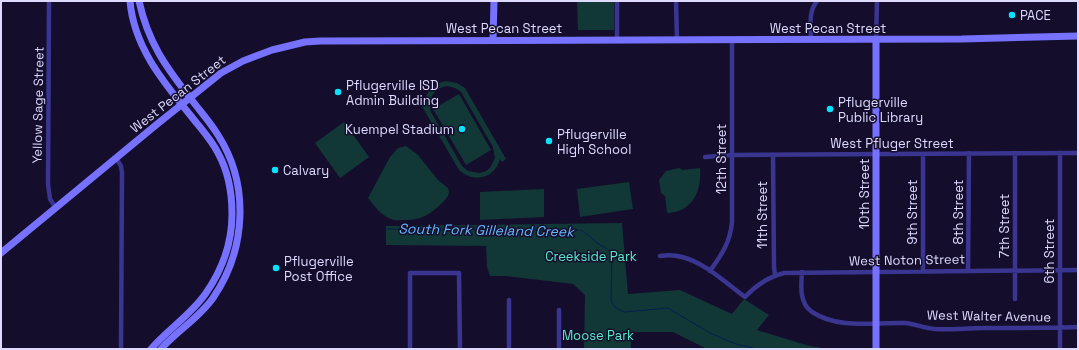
<svg xmlns="http://www.w3.org/2000/svg" width="1079" height="350" viewBox="0 0 1079 350" font-family="'Space Grotesk',sans-serif">
	<style>
		.green { fill: #113736; fill-rule: evenodd }
		.lines { fill: none; stroke-linecap: round; stroke-linejoin: round }
		.stream { stroke: #051f4f; stroke-width: 1 }
		.street { stroke: #393590; stroke-width: 4.5 }
		.secondary { stroke: #7671ff; stroke-width: 7 }
		.poi-dot { fill: #06e3ff; stroke: #140e2c; stroke-width: 1.5 }
		.labels { text-anchor: middle; dominant-baseline: central; stroke-width: 3; stroke-linejoin: round; paint-order: stroke }
		.poi-label { font-size: 13px; fill: #dedaff; stroke: #140e2c; text-anchor: start }
		.street-label { font-size: 13px; fill: #dedaff; stroke: #140e2c }
		.park-label { font-size: 13px; fill: #58ecc9; stroke: #140e2c }
		.water-label { font-size: 14px; font-style: italic; fill: #68b7ff; stroke: #140e2c }
	</style>
	<rect width="100%" height="100%" fill="#140e2c"/>
	<!-- green -->
	<path class="green" d="M 577,1 L 614,1 L 614,30 L 578,30 Z
		M 446,81 L 457,83 L 465,88 L 506,159 L 502,162 L 500,159 C 495,178 474,184 459,170 L 419,101 L 423,98 L 425,100 C 428,89 435,83 446,81 ZM 447,86 L 455,88 L 461,92 L 493,147 L 495,158 L 490,168 L 486,171 L 479,173 L 468,171 L 462,166 L 431,112 C 427,99 434,88 447,86 Z
		M 459,94 L 491,150 L 466,165 L 433,109 Z
		M 344,122 L 369,157 L 340,178 L 315,143 Z
		M 406,146 L 418,155 L 438,180 L 448,188 C 451,195 446,199 441,204 C 430,215 419,221 403,220 C 399,220 394,221 391,219 C 382,216 374,206 368,198 L 390,157 L 398,148 Z
		M 679,168 L 683,170 L 700,168 C 702,190 693,212 668,213 L 667,212 L 665,196 L 661,193 L 659,180 L 666,171 Z
		M 629,182 L 633,209 L 580,217 L 577,189 Z
		M 544,189 L 544,217 L 480,220 L 480,192 Z
		M 622,223 L 628,294 L 680,290 L 732,314 L 744,299 L 769,315 L 757,330 L 806,345 L 827,349 L 707,349 L 673,332 L 631,332 L 631,349 L 584,349 L 585,295 L 573,284 L 506,276 L 490,276 L 487,267 L 486,246 L 386,245 L 386,226 Z"/>
	<g class="lines">
		<!-- stream -->
		<path class="stream" d="M 386,229 L 581,230 C 587,234 592,238 597,243 C 602,246 607,248 612,253 L 611,300 C 613,307 618,310 625,312 L 668,308 L 710,333 L 736,344 L 757,349"/>
		<!-- street -->
		<path class="street" d="M 49,1 L 48,184 L 50,199 L 56,208
			M 617,1 L 617,40
			M 676,1 L 677,41
			M 811,40 C 811,27 808,12 817,1
			M 876,40 L 877,1
			M 1015,153 L 1015,299
			M 923,154 L 923,271
			M 773,155 L 774,267 L 775,275
			M 705,157 L 733,155 L 1078,153
			M 116,158 L 121,166 L 122,173 L 121,349
			M 660,256 C 667,255 675,255 682,257 C 704,262 727,284 745,297 C 756,285 768,277 784,273 L 1078,270
			M 710,271 C 722,254 730,243 732,222 L 732,41
			M 968,271 L 969,153
			M 802,272 C 801,286 799,303 812,312 C 840,330 874,322 905,323 C 915,324 924,328 935,329 C 951,330 967,328 983,328 C 1015,328 1046,328 1078,327
			M 509,300 L 509,349
			M 559,310 L 559,349
			M 410,349 L 410,273 L 459,273 L 460,349
			M 1060,349 L 1060,153"/>
		<!-- secondary -->
		<path class="secondary" d="M 130,1 C 134,49 166,85 195,121 C 203,131 212,141 218,153 C 228,171 232,193 232,214 C 232,243 222,270 206,293 C 191,315 168,329 151,349
			M 139,1 C 148,42 165,66 191,99 C 200,111 210,122 218,135 C 250,185 246,250 213,298 C 199,318 177,331 161,349
			M 493,40 L 494,1
			M 1,253 L 156,125 L 221,73 L 243,61 L 272,50 L 305,42 L 320,41 L 962,39 L 1078,36
			M 876,349 L 876,40"/>
	</g>
	<!-- markers -->
	<g class="poi-dot">
		<circle cx="1012" cy="15" r="4"/>
		<circle cx="338" cy="92" r="4"/>
		<circle cx="830" cy="109" r="4"/>
		<circle cx="462" cy="129" r="4"/>
		<circle cx="549" cy="141" r="4"/>
		<circle cx="275" cy="170" r="4"/>
		<circle cx="276" cy="268" r="4"/>
	</g>
	<g class="labels">
		<!-- poi labels -->
		<g class="poi-label">
			<text x="1020" y="15">PACE</text>
			<text x="346" y="85">Pflugerville ISD<tspan x="346" dy="15">Admin Building</tspan></text>
			<text x="838" y="102">Pflugerville<tspan x="838" dy="15">Public Library</tspan></text>
			<text x="454" y="129" text-anchor="end">Kuempel Stadium</text>
			<text x="557" y="134">Pflugerville<tspan x="557" dy="15">High School</tspan></text>
			<text x="283" y="170">Calvary</text>
			<text x="284" y="261">Pflugerville<tspan x="284" dy="15">Post Office</tspan></text>
		</g>
		<!-- street labels -->
		<g class="street-label">
			<text x="504" y="28">West Pecan Street</text>
			<text x="828" y="28">West Pecan Street</text>
			<text transform="translate(178 94) rotate(-38)">West Pecan Street</text>
			<text transform="translate(38 105) rotate(-89)">Yellow Sage Street</text>
			<text x="892" y="143">West Pfluger Street</text>
			<text transform="translate(721 159) rotate(-90)">12th Street</text>
			<text transform="translate(864 194) rotate(-90)">10th Street</text>
			<text transform="translate(912 212) rotate(-90)">9th Street</text>
			<text transform="translate(958 212) rotate(-90)">8th Street</text>
			<text transform="translate(762 215) rotate(-90)">11th Street</text>
			<text transform="translate(1004 226) rotate(-90)">7th Street</text>
			<text transform="translate(1049 251) rotate(-90)">6th Street</text>
			<text transform="translate(907 260) rotate(-1)">West Noton Street</text>
			<text transform="translate(989 316) rotate(1)">West Walter Avenue</text>
		</g>
		<!-- park labels -->
		<g class="park-label">
			<text x="591" y="256">Creekside Park</text>
			<text x="598" y="335">Moose Park</text>
		</g>
		<!-- water labels -->
		<g class="water-label">
			<text transform="translate(486 230) rotate(1)">South Fork Gilleland Creek</text>
		</g>
	</g>
	<!-- border -->
	<rect width="1079" height="350" fill="none" stroke="#dedaff" stroke-width="4"/>
</svg>
